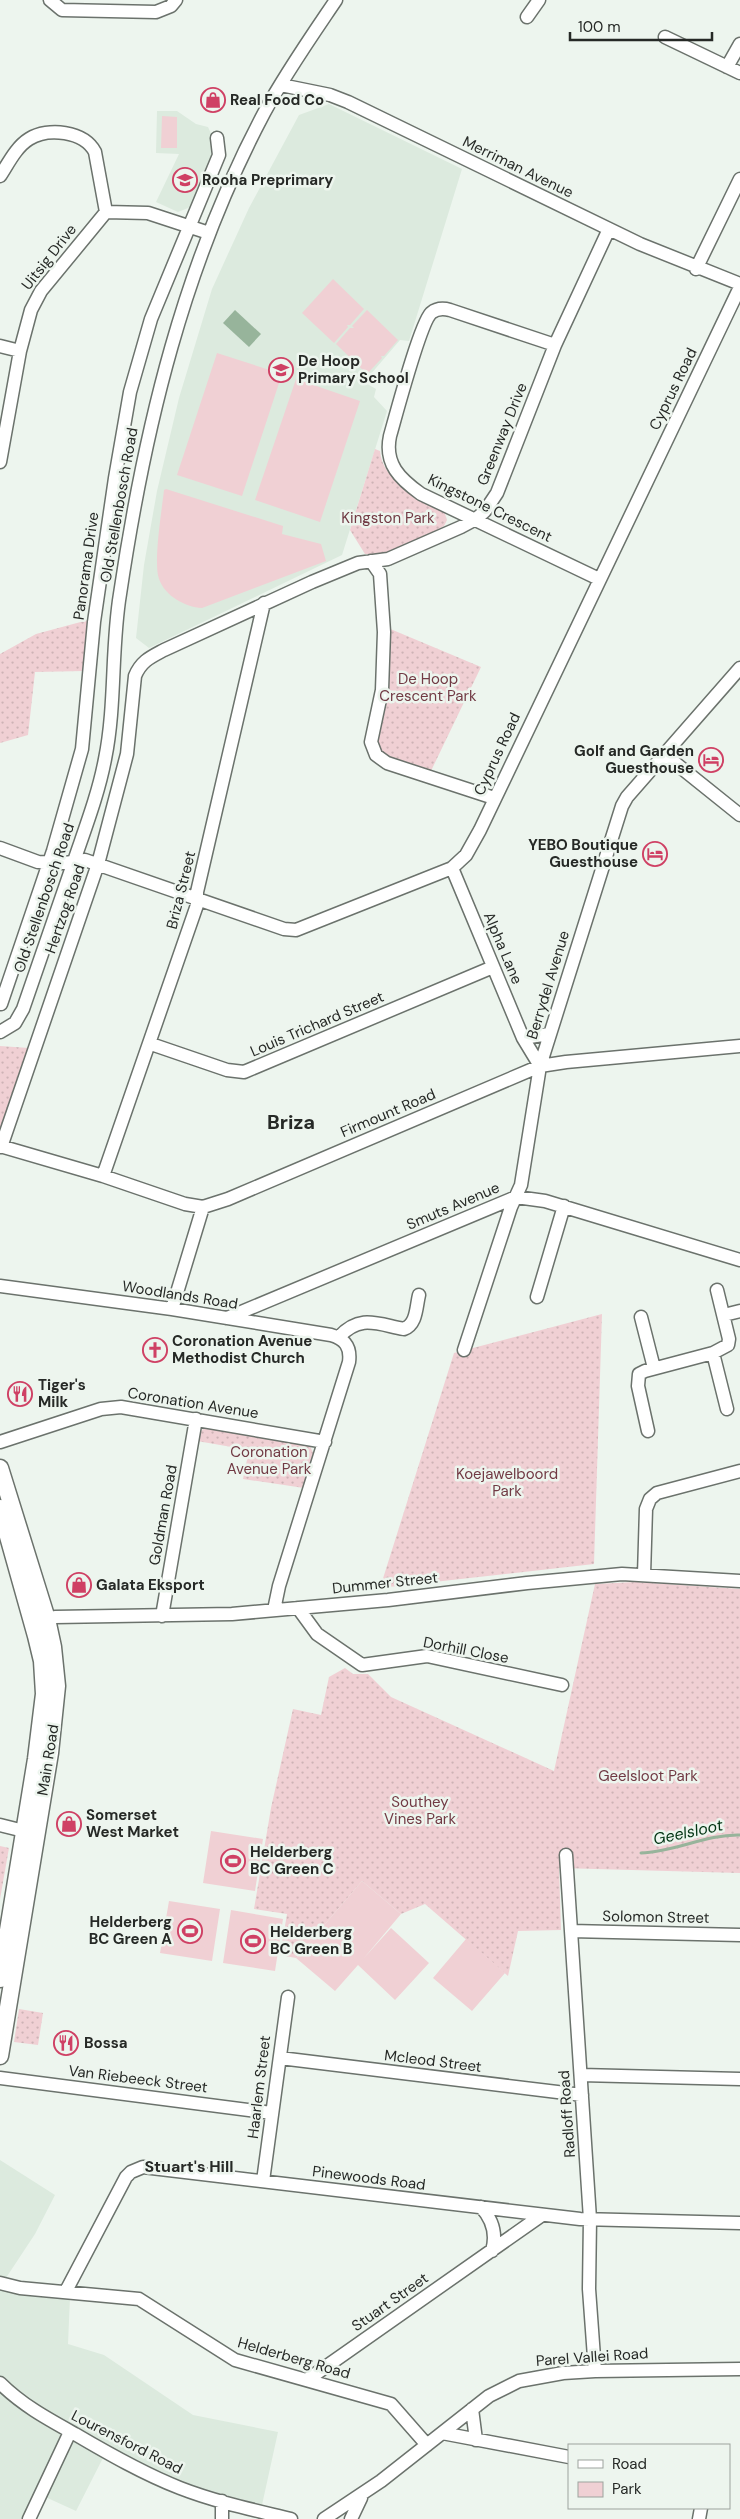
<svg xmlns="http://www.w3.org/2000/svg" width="740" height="2519" viewBox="0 0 740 2519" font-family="'DM Sans',sans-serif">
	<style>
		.built { fill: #dceade }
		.green { fill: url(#green-dots) }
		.pitch { fill: #f0d0d4 }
		.water { fill: #97b49b }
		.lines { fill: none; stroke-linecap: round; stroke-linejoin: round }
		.stream { stroke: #97b49b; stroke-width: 3 }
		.minor-casing { stroke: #6b726c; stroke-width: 15 }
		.major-casing { stroke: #6b726c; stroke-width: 19 }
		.minor { stroke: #fff; stroke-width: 12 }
		.major { stroke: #fff; stroke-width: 16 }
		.labels { text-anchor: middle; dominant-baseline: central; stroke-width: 5; stroke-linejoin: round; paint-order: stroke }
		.poi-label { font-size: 15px; font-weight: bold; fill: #262926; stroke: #edf5ee; text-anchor: start }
		.street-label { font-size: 15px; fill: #262926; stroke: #edf5ee }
		.park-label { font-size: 15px; fill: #713a44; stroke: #edf5ee }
		.water-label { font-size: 16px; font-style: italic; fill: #043615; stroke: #edf5ee }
		.neighbourhood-label { font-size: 16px; font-weight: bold; fill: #262926; stroke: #edf5ee }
		.district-label { font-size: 20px; font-weight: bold; fill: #262926; stroke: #edf5ee }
	</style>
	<defs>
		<pattern id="green-dots" width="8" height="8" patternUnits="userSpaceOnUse" patternTransform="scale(1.25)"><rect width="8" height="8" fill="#f0d0d4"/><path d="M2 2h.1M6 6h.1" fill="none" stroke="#ceb3b6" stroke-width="1.8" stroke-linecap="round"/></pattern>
	</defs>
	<rect width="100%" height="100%" fill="#edf5ee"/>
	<!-- built -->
	<path class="built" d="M 329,104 L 462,169 L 409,341 L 400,340 L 364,382 L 376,389 L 374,397 L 387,411 L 342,555 L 149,648 L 136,638 L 144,565 L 157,491 L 179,398 L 212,289 L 249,208 L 299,115 Z
		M 157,111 L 177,111 L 196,124 L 208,127 L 213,138 L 211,154 L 214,158 L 193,206 L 178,212 L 156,202 L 179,154 L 156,153 Z
		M 0,2160 L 55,2195 L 35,2234 L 0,2287 Z
		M 0,2289 L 70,2297 L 68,2344 L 104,2355 L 193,2415 L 278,2432 L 262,2505 L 199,2488 L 106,2452 L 76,2511 L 41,2495 L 30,2519 L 0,2519 Z"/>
	<!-- green -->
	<path class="green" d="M 375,449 L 380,451 C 382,481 421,498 444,511 L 447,520 L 444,526 C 420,538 393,557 365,554 L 350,530 Z
		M 88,620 L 84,671 L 35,672 L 28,735 L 0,743 L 0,654 L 36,634 Z
		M 388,628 L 481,667 L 430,773 L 390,760 L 379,751 L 376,733 L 389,686 Z
		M 0,1046 L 29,1048 L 0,1130 Z
		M 602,1314 L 594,1564 L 380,1588 L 454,1353 Z
		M 206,1427 L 310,1446 L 314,1455 L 304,1488 L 243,1479 L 249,1450 L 197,1441 L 201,1431 Z
		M 636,1582 L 740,1589 L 740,1873 L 559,1868 L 561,1930 L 518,1931 L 508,1976 L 425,1904 L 401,1914 L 362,1881 L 296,1958 L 280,1955 L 287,1914 L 254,1909 L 271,1808 L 293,1709 L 321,1715 L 329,1677 L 345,1668 L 353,1674 L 368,1674 L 391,1697 L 554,1771 L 595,1584 Z
		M 0,1846 L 9,1848 L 0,1899 Z
		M 19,2009 L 43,2013 L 38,2045 L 14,2042 Z"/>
	<!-- pitch -->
	<path class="pitch" d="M 162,116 L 177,117 L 177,148 L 161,148 Z
		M 333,279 L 364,309 L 350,325 L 347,325 L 348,327 L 334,343 L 302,313 Z
		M 367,310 L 398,340 L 384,356 L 381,356 L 382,358 L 367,374 L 336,344 L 350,328 L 354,328 L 352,326 Z
		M 217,353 L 282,374 L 242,496 L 177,475 Z
		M 296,379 L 360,401 L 320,522 L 255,500 Z
		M 166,489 L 283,526 L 282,534 L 321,544 L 326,561 L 202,608 C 185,607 165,596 159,579 C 153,563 162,509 164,490 Z
		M 211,1831 L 263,1839 L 255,1891 L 203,1883 Z
		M 362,1881 L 401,1914 L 364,1958 L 391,1928 L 429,1963 L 395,2000 L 358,1965 L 335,1991 L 296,1958 Z
		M 169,1901 L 220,1909 L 212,1961 L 160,1953 Z
		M 231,1910 L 283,1919 L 275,1971 L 223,1963 Z
		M 466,1939 L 505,1973 L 472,2011 L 433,1978 Z"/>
	<!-- water -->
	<path class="water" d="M 235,310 L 261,334 L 249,347 L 223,323 Z"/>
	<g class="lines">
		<!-- stream -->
		<path class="stream" d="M 641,1853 C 675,1852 706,1834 740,1835"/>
		<defs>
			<path id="minor" d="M 50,0 L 62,10 L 156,12 L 171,6 L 176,0
				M 527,17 L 539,0
				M 665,37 L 740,73
				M 727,67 L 740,44
				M 281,85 L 330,95 L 348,102 L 640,244 L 740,284
				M 0,176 C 8,164 16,147 29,139 C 48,127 84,131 95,152 L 106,212
				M 696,269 L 740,179
				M 555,345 L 450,310 C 443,308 437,308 431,313 C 420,324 396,415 390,436 C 384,464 400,479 421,494 L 599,579
				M 0,346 L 20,351
				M 0,462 L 20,351 L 31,310 L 41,291 L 106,212 L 148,213 L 209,233
				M 371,561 L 380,574 L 384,632 L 382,690 L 371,742 L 376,755 L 387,763 L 494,798
				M 664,754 L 740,815
				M 0,848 L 38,862 L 65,863 L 85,860 L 284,929 L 296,930 L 452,868 L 466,855 L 480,830 L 740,287
				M 452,868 L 523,1038 L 540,1066
				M 1,1004 L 53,851 L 82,749 L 94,622 L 115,478 L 130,392 L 151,319 L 219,155 L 217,138
				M 0,1032 L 15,1023 L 23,1009 C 39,962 56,914 72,867 C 84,831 98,796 105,759 C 116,705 111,648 120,594 C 145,426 184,264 264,113 C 285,74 311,37 336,0
				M 523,1038 L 549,1034
				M 151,1044 L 227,1070 L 244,1072 L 493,967
				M 0,1146 L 103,1176 L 185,1204 L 203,1207 L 228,1199 L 540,1066 L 566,1062 L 740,1046
				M 1,1147 L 98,864 L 127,754 L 135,676 C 141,661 151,657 164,650 L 312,582 L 358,563 L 388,559 L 461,527 L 476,519 L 485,511 L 497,493 L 555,345 L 609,229
				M 103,1176 L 197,905 L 197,892 L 264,603
				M 0,1286 L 172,1309 L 331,1335 C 345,1339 351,1347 349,1362 L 279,1586 L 274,1610
				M 537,1297 L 564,1206
				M 172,1309 L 203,1207
				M 724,1315 L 740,1311
				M 641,1317 L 654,1368
				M 227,1318 L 516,1197 L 545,1201 L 740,1260
				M 339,1337 C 360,1314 377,1324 404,1329 C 417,1324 416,1307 419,1295
				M 464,1350 L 511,1207 L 521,1185 L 540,1066 L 622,806 L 627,797 L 740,668
				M 713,1353 L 727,1409
				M 648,1431 L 638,1386 L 639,1374 L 645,1371 L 713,1353 L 728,1345 L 729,1339 L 717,1290
				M 0,1442 L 101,1409 L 121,1407 L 325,1442
				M 644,1575 L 646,1509 L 650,1499 L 657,1493 L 740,1471
				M 298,1608 L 317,1634 L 362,1665 L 427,1656 L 562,1685
				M 162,1616 L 196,1419
				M 38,1621 L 55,1617 L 232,1614 L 388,1600 L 527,1583 L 622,1574 L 740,1581
				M 0,1825 L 32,1833
				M 566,1855 L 590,2219 L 589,2289 L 595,2371
				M 571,1931 L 740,1935
				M 280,2058 L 582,2095
				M 581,2075 L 740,2079
				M 0,2078 L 272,2113
				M 263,2181 L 288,1997
				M 481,2207 C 493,2220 497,2234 492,2251
				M 0,2283 L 20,2288 L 139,2299 L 235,2360 L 391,2404 L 427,2445
				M 66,2291 L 126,2177 L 131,2172 L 143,2167 L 580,2219 L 740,2223
				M 307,2380 L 542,2215
				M 0,2383 C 22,2405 48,2419 75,2434 C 109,2454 144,2474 180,2488 C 216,2502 254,2510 291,2519
				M 472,2409 L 476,2440
				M 442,2433 L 569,2457
				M 29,2519 L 70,2432
				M 222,2519 L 222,2501
				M 324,2519 L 381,2481 L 489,2396 L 519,2381 L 563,2373 L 595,2371 L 740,2369
				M 351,2519 L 361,2498
				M 699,2519 L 701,2508"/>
			<path id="major" d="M 0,1468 L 47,1619 L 53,1647 L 57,1686 L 50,1753 L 0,2056
				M 0,1508 L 36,1636 L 42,1661 L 44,1694 L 36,1759 L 0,1979"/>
		</defs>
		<!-- minor casing -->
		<use href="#minor" class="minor-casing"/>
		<!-- major casing -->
		<use href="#major" class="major-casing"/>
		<!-- minor -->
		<use href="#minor" class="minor"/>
		<!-- major -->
		<use href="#major" class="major"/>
	</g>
	<!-- icons -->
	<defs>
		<symbol id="shop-ring" viewBox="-11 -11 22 22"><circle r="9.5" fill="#edf5ee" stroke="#cf4064" stroke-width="1.5"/><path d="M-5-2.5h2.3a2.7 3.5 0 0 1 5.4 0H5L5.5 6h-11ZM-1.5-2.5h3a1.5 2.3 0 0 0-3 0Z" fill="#cf4064"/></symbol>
		<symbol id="school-ring" viewBox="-11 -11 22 22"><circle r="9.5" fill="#edf5ee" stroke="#cf4064" stroke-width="1.5"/><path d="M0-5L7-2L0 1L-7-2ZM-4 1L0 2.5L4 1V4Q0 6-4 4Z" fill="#cf4064"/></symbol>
		<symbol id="hotel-ring" viewBox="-11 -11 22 22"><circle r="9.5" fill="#edf5ee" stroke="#cf4064" stroke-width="1.5"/><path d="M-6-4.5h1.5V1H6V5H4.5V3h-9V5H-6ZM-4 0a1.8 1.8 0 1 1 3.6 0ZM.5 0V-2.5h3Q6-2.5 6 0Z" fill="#cf4064"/></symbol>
		<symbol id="church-ring" viewBox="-11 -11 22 22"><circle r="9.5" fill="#edf5ee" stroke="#cf4064" stroke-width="1.5"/><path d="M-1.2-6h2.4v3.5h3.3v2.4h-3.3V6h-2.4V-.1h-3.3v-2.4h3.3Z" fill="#cf4064"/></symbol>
		<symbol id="restaurant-ring" viewBox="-11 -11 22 22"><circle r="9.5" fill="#edf5ee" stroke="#cf4064" stroke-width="1.5"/><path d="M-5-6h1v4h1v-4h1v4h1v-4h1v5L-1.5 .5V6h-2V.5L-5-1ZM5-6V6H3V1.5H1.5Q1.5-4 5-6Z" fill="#cf4064"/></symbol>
		<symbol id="stadium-ring" viewBox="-11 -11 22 22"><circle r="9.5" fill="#edf5ee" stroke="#cf4064" stroke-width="1.5"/><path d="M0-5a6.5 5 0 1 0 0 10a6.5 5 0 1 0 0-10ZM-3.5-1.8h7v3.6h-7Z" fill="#cf4064"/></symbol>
	</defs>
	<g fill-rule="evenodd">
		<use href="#shop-ring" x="199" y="86" width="28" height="28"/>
		<use href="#school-ring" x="171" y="166" width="28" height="28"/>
		<use href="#school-ring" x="267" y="356" width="28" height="28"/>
		<use href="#hotel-ring" x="697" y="746" width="28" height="28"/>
		<use href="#hotel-ring" x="641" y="840" width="28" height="28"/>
		<use href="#church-ring" x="141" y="1336" width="28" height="28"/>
		<use href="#restaurant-ring" x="6" y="1380" width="28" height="28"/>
		<use href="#shop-ring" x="65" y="1571" width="28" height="28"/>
		<use href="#shop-ring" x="55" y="1810" width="28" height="28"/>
		<use href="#stadium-ring" x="219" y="1847" width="28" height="28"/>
		<use href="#stadium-ring" x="176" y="1917" width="28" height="28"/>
		<use href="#stadium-ring" x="239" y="1927" width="28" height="28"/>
		<use href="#restaurant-ring" x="52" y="2029" width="28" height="28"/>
	</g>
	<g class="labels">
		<!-- poi labels -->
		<g class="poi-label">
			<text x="230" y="100">Real Food Co</text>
			<text x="202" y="180">Rooha Preprimary</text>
			<text x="298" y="361">De Hoop<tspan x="298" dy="17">Primary School</tspan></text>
			<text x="694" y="751" text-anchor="end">Golf and Garden<tspan x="694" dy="17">Guesthouse</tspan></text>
			<text x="638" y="845" text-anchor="end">YEBO Boutique<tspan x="638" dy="17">Guesthouse</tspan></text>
			<text x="172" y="1341">Coronation Avenue<tspan x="172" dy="17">Methodist Church</tspan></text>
			<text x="38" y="1385">Tiger's<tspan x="38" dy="17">Milk</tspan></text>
			<text x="96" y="1585">Galata Eksport</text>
			<text x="86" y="1815">Somerset<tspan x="86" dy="17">West Market</tspan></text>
			<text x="250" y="1852">Helderberg<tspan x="250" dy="17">BC Green C</tspan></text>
			<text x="172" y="1922" text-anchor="end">Helderberg<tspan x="172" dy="17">BC Green A</tspan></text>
			<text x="270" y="1932">Helderberg<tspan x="270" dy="17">BC Green B</tspan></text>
			<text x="84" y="2043">Bossa</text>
		</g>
		<!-- street labels -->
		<g class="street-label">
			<text transform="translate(518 167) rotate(26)">Merriman Avenue</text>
			<text transform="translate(49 257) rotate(-52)">Uitsig Drive</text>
			<text transform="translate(673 389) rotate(-64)">Cyprus Road</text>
			<text transform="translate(502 434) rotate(-68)">Greenway Drive</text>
			<text transform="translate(119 505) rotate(-80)">Old Stellenbosch Road</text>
			<text transform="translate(490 508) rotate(26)">Kingstone Crescent</text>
			<text transform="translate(86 566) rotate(-82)">Panorama Drive</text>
			<text transform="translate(497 754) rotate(-65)">Cyprus Road</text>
			<text transform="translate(181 890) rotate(-76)">Briza Street</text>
			<text transform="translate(44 898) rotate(-71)">Old Stellenbosch Road</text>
			<text transform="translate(65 909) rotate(-71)">Hertzog Road</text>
			<text transform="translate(503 948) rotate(67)">Alpha Lane</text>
			<text transform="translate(548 985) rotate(-73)">Berrydel Avenue</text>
			<text transform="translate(317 1024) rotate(-23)">Louis Trichard Street</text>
			<text transform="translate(388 1113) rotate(-23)">Firmount Road</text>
			<text transform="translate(453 1206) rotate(-23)">Smuts Avenue</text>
			<text transform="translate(180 1295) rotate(9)">Woodlands Road</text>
			<text transform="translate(193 1403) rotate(9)">Coronation Avenue</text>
			<text transform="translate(163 1515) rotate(-80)">Goldman Road</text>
			<text transform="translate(385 1583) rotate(-6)">Dummer Street</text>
			<text transform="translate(466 1650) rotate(11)">Dorhill Close</text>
			<text transform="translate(48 1760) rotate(-81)">Main Road</text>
			<text transform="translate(656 1917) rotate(1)">Solomon Street</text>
			<text transform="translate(433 2061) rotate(7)">Mcleod Street</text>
			<text transform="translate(138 2079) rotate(7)">Van Riebeeck Street</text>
			<text transform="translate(259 2087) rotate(-83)">Haarlem Street</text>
			<text transform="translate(567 2114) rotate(-94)">Radloff Road</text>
			<text transform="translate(369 2178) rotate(7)">Pinewoods Road</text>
			<text transform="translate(390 2302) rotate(-35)">Stuart Street</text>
			<text transform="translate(592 2357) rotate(-4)">Parel Vallei Road</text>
			<text transform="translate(294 2358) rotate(16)">Helderberg Road</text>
			<text transform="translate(127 2442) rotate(27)">Lourensford Road</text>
		</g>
		<!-- park labels -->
		<g class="park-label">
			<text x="388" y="518">Kingston Park</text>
			<text x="428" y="679">De Hoop<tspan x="428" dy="17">Crescent Park</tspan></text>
			<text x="269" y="1452">Coronation<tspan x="269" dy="17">Avenue Park</tspan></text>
			<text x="507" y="1474">Koejawelboord<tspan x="507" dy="17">Park</tspan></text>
			<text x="648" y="1776">Geelsloot Park</text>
			<text x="420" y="1802">Southey<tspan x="420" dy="17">Vines Park</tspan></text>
		</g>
		<!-- water labels -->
		<g class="water-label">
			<text transform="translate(688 1832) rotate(-12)">Geelsloot</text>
		</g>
		<!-- neighbourhood labels -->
		<g class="neighbourhood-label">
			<text x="189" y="2166">Stuart's Hill</text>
		</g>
		<!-- district labels -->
		<g class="district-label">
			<text x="291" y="1122">Briza</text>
		</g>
	</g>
	<!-- legend -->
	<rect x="568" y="2444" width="162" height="65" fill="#edf5ee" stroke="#9da39e"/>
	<rect x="578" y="2460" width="25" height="8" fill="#ffffff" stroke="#9da39e"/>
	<text x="612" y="2469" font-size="15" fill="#262926">Road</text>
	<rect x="578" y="2482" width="25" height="15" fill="#f0d0d4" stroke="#9da39e"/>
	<text x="612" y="2494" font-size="15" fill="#262926">Park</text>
	<!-- scale -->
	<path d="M570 32v8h142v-8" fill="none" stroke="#262926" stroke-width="2.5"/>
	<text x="578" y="32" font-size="15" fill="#262926" stroke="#edf5ee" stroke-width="4" paint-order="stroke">100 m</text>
</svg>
